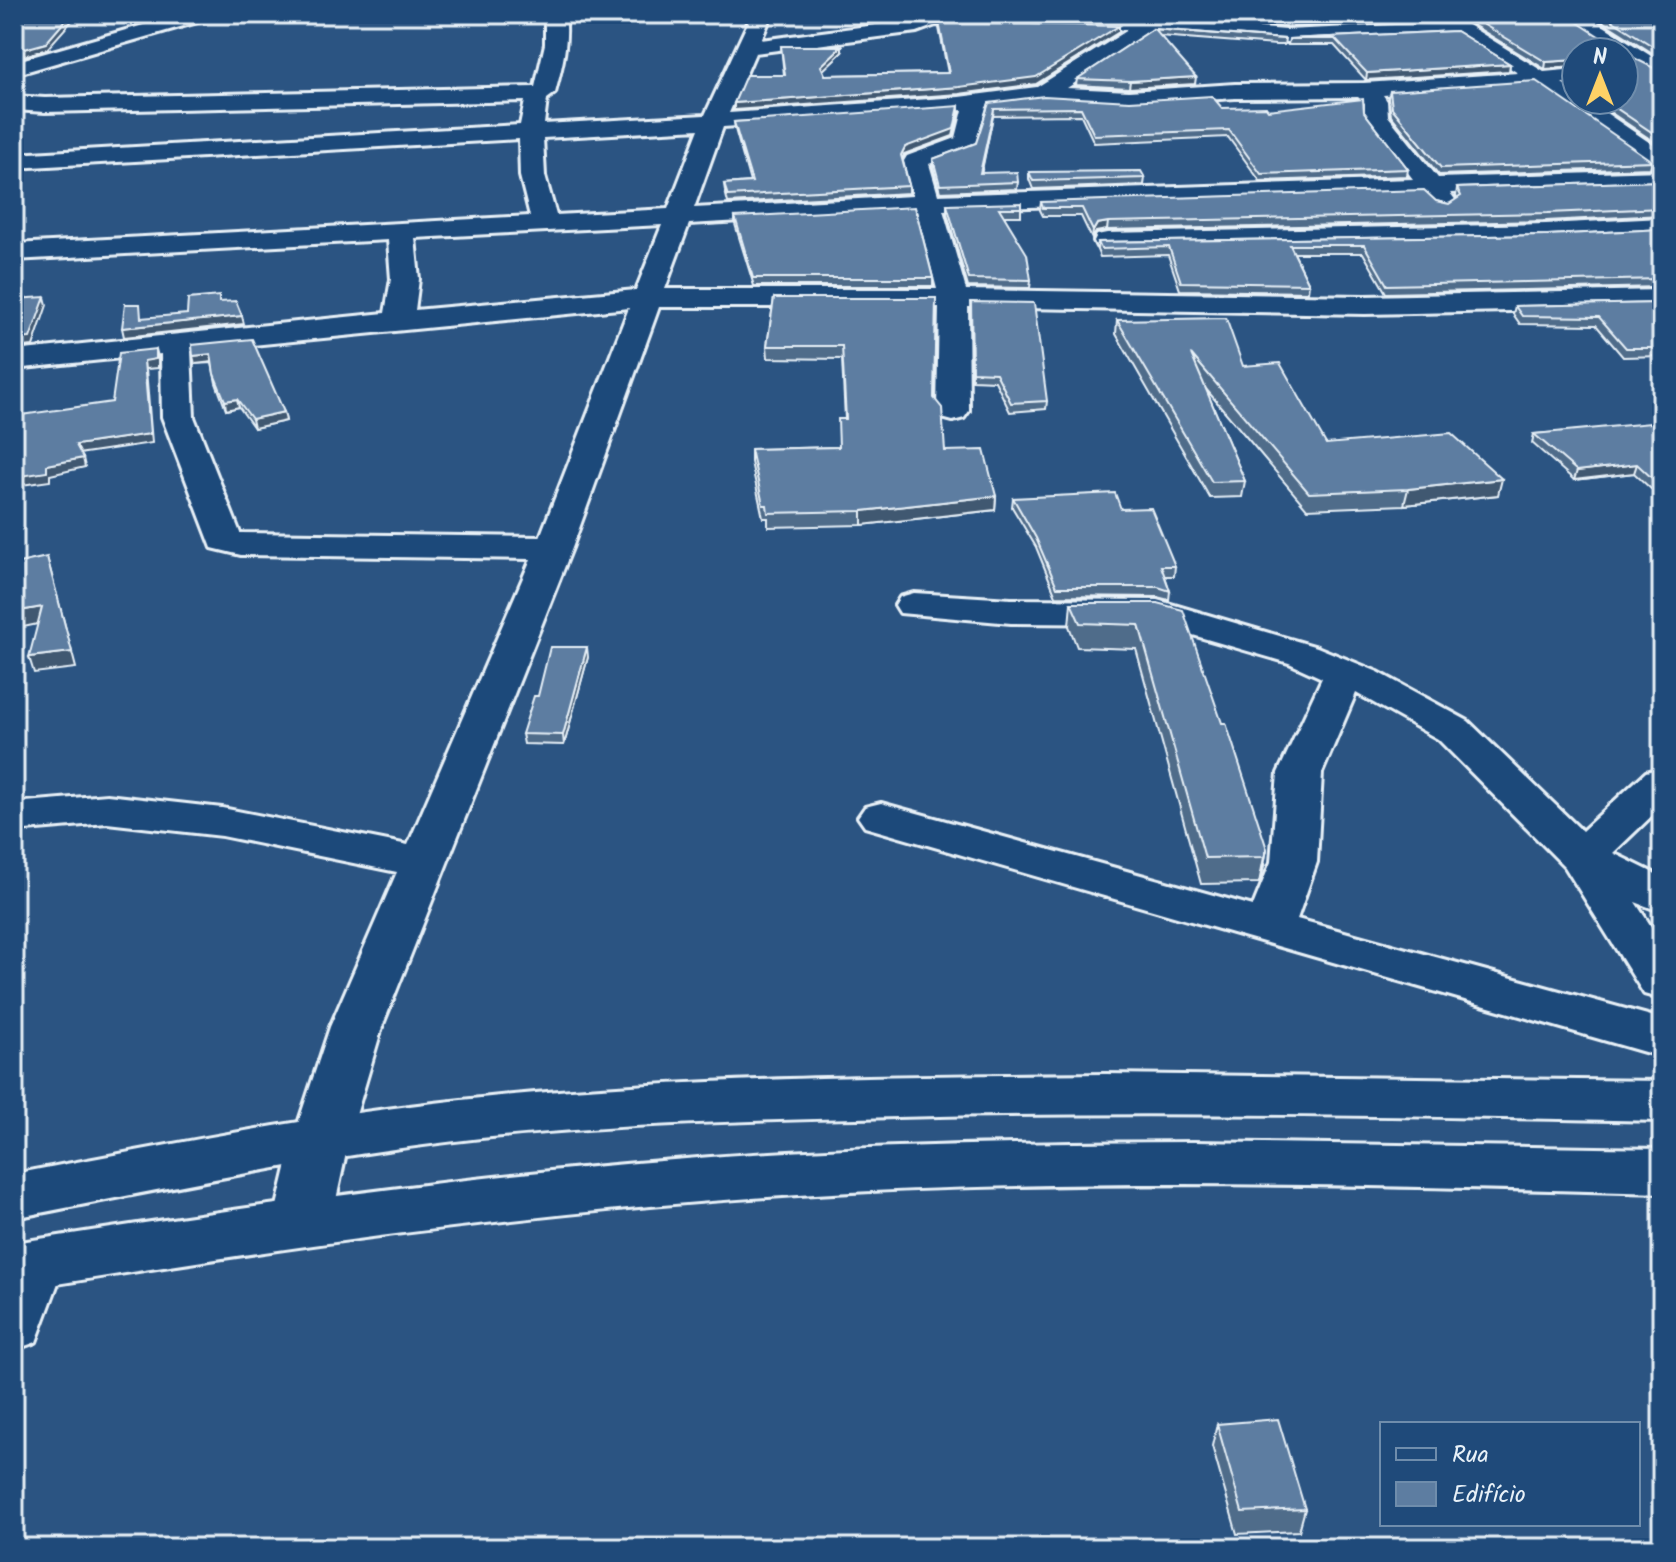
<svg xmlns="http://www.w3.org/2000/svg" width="1676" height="1562" viewBox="0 0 1676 1562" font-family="Kalam,sans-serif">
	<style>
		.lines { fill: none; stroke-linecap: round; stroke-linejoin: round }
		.minor-casing { stroke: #e8f1f8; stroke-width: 6 }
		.major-casing { stroke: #e8f1f8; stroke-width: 6 }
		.minor { fill: #1f4a7a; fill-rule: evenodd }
		.major { fill: #1f4a7a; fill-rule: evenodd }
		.wall { fill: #506c8a; stroke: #e8f1f8; stroke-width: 2 }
		.shaded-wall { fill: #415871; stroke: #e8f1f8; stroke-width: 2 }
		.building { fill: #5d7da1; stroke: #e8f1f8; stroke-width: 2 }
	</style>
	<rect width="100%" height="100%" fill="#2b5482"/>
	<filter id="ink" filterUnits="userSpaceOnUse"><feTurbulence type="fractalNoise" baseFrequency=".0125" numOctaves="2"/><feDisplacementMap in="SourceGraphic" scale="16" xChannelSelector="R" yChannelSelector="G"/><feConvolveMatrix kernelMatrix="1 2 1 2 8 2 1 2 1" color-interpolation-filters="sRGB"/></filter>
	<g filter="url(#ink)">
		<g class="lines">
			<defs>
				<path id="minor" d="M 182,14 L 214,14 L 211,18 L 14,75 L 14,62 Z
					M 545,14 L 565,14 C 569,41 562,67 555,93 L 547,99 L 544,124 L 705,115 L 752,14 L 772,14 L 761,40 L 913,20 L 928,14 L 1073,14 L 1144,19 L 1152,14 L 1175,14 L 1168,21 L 1286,30 L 1437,23 L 1426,14 L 1450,14 L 1544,72 L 1576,69 L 1576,83 L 1562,83 L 1576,93 L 1576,100 L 1587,100 L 1662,151 L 1662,169 L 1653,167 L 1535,85 L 1383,95 L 1387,101 L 1388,116 L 1438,178 L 1662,171 L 1662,185 L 1450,193 L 1457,202 L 1453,207 C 1438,211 1433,205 1424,194 L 943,210 L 966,290 L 1365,296 L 1662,290 L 1662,308 L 1365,314 L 968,307 L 969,411 L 964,418 L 953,421 L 942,418 L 937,411 L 939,307 L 659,307 L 572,548 L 382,1027 L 349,1139 L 331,1223 L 322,1239 L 302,1246 L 282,1239 L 273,1223 L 293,1139 L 330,1027 L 397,872 L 222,836 L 107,823 L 14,831 L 14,803 L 107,795 L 222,808 L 408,845 L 531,559 L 241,555 L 212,548 L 162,417 L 161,354 L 14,369 L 14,351 L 385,313 L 391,279 L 388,240 L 14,260 L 14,244 L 530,216 L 520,176 L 519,139 L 14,168 L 14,154 L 520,125 L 525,101 L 45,112 L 14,110 L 14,96 L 45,98 L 535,87 L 545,44 ZM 936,25 C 1000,28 1064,25 1128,30 L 1037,87 L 959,97 L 729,113 L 755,53 L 917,32 ZM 1152,32 L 1286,42 L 1456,34 L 1518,73 L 1364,83 L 1235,84 L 1129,91 L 1067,88 ZM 1358,97 L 1365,103 L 1365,117 L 1413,179 L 938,195 L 929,164 L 975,147 L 986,107 L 1043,100 L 1129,105 L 1235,98 ZM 963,110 L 956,138 L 907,156 L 904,161 L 913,196 L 694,208 L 723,127 ZM 699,129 L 668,209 L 556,215 L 545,176 L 543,138 ZM 917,211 L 937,289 L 665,289 L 689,224 ZM 662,225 L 636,290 L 415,310 L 419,279 L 415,238 ZM 629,308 L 540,537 L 240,533 L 194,417 L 191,351 Z
					M 1560,14 L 1585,14 L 1662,63 L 1662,79 L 1624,57 L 1624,52 L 1617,52 Z
					M 1662,218 L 1662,234 L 1546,240 L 1107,249 L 1097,247 L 1094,241 L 1097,235 L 1107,233 L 1546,224 Z
					M 914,593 L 1011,599 L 1157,600 L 1317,647 L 1378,672 L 1468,721 L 1582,831 L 1646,772 L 1662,768 L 1662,806 L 1613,853 L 1662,877 L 1662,912 L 1635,902 L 1662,943 L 1662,999 L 1644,994 L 1565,867 L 1438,739 L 1356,693 L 1322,773 L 1317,862 L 1297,919 L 1662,1019 L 1662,1057 L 865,827 L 858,817 L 865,807 L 881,803 L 1253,906 L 1271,862 L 1278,773 L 1322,678 L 1289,663 L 1155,624 L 1011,623 L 900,613 L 895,605 L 900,597 Z
					M 35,1240 L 56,1247 L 65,1264 L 36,1342 L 14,1350 L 14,1247 Z"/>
				<path id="major" d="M 1105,1074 L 1662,1081 L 1662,1121 C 1407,1116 1152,1111 897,1117 C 758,1120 619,1124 481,1138 C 324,1155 169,1188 14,1218 L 14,1174 C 169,1145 324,1113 481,1098 C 688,1077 897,1076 1105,1074 Z
					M 1194,1142 L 1662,1149 L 1662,1193 C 1374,1185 1085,1177 798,1195 C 534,1211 274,1248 14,1291 L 14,1243 C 237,1208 461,1176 686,1159 C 855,1145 1025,1143 1194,1142 Z"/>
			</defs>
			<!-- minor casing -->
			<use href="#minor" class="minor-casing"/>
			<!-- major casing -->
			<use href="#major" class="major-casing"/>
			<!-- minor -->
			<use href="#minor" class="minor"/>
			<!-- major -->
			<use href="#major" class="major"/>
		</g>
		<!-- wall -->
		<path class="wall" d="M 1116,14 L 1147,14 L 1143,16 Z
			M 1175,14 L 1430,14 L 1429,20 L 1286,27 L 1175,18 Z
			M 1455,14 L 1565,14 L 1545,69 Z
			M 1591,14 L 1662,14 L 1662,59 Z
			M 939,22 L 1119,32 L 1036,84 L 959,94 L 734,110 L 734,103 L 784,75 L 781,46 L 842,52 L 823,70 L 825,75 L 948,73 L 939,28 Z
			M 1153,29 L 1285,39 L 1284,45 L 1276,45 L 1159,36 L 1195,84 L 1129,88 L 1076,85 L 1077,79 Z
			M 1456,31 L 1510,64 L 1509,71 L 1366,80 L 1334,45 L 1288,45 L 1289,39 Z
			M 1662,72 L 1662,147 L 1592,100 L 1624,100 Z
			M 1576,78 L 1576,89 L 1571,86 L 1573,79 Z
			M 1390,91 L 1652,161 L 1650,168 L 1439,175 L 1391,115 L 1388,98 Z
			M 989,103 L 1364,112 L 1408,169 L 1407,176 L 1260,181 L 1228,137 L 1094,143 L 1081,115 L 993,116 L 981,173 L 1018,182 L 1017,189 L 940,192 L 933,166 L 933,159 L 976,143 Z
			M 959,113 L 953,136 L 904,154 L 902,159 L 909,186 L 909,193 L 728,203 L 725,191 L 724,184 L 750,182 L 735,129 L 734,122 Z
			M 1029,172 L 1145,178 L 1144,185 L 1033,189 L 1029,179 Z
			M 1662,181 L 1662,215 L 1546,221 L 1107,230 L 1096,232 L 1092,239 L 1081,216 L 1043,216 L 1040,210 L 1041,202 L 1436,201 L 1449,204 L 1457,199 L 1456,196 L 1457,188 Z
			M 947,205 L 1021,208 L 1021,216 L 1004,216 L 1031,280 L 1030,288 L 968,287 L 947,213 Z
			M 735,217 L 933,278 L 933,286 L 754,286 L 735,224 Z
			M 1662,229 L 1662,287 L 1386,293 L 1363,253 L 1294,253 L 1309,284 L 1308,292 L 1180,290 L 1168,255 L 1100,257 L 1097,250 L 1098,242 L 1548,235 Z
			M 774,298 L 934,398 L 945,451 L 996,496 L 995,510 L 862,525 L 768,527 L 768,518 L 763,518 L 751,462 L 751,449 L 839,447 L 845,419 L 842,359 L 768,358 L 767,346 Z
			M 1662,303 L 1662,356 L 1623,357 L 1596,325 L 1520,324 L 1513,314 L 1515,306 Z
			M 971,310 L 1047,401 L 1046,409 L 1010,412 L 995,381 L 972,380 Z
			M 1117,320 L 1243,366 L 1326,444 L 1498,495 L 1404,505 L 1307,509 L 1205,388 L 1245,481 L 1242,497 L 1210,498 L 1116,334 Z
			M 192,345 L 284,412 L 286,421 L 254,428 L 239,407 L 226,410 L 216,383 L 212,363 L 195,364 Z
			M 1662,424 L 1662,488 L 1651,489 L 1634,473 L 1574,480 L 1532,443 L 1534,434 Z
			M 1013,498 L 1121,509 L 1175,566 L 1174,576 L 1165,576 L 1170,591 L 1169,600 L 1157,597 L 1056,596 L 1036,547 L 1012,507 Z
			M 1071,603 L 1157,603 L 1267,849 L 1262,875 L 1259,883 L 1201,884 L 1136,649 L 1077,647 L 1069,626 Z
			M 588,657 L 564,745 L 524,744 L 522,734 Z
			M 1217,1424 L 1305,1509 L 1299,1531 L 1237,1534 L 1212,1446 Z"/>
		<!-- shaded-wall -->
		<path class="shaded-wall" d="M 71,14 L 78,14 L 47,49 L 14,59 L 14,52 Z
			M 1119,26 L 1119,32 L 1036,84 L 959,94 L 734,110 L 734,103 L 959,87 Z
			M 842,46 L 842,52 L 821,72 L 821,66 Z
			M 1576,60 L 1576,67 L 1545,69 L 1546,62 Z
			M 1510,64 L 1509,71 L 1366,80 L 1367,73 Z
			M 1196,77 L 1195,84 L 1129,88 L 1130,81 Z
			M 959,106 L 959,113 L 953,136 L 904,154 L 901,162 L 901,155 L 905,147 Z
			M 994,109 L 993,116 L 980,180 L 980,173 Z
			M 1108,222 L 1107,230 L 1096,232 L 1092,239 L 1093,231 L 1097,224 Z
			M 45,297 L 47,305 L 33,346 L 14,348 L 14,339 Z
			M 242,316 L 244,324 L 124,337 L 122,328 Z
			M 156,349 L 158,357 L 158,368 L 146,369 L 152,443 L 78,454 L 76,445 L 150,434 L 144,361 Z
			M 211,354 L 213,362 L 195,364 L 193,356 Z
			M 237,399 L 239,407 L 226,410 L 225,401 Z
			M 284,412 L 286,421 L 254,428 L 252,419 Z
			M 83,458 L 85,467 L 50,475 L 50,481 L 14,486 L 14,477 L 47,465 Z
			M 1637,464 L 1634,473 L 1574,480 L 1577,471 Z
			M 1502,479 L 1498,495 L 1404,505 L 1408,489 Z
			M 996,496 L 995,510 L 862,525 L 862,511 Z
			M 47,557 L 76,668 L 34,673 L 29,657 L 72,652 Z
			M 42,607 L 47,622 L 14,629 L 14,612 Z
			M 587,647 L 588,657 L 564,745 L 563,735 Z
			M 1267,849 L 1262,875 L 1259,883 L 1264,857 Z"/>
		<!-- building -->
		<path class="building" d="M 14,14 L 71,14 L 46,43 L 14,52 Z
			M 1197,14 L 1430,14 L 1287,21 Z
			M 1466,14 L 1565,14 L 1617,48 L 1623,49 L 1624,52 L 1576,52 L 1576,60 L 1546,62 Z
			M 1602,14 L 1662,14 L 1662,52 Z
			M 939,22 L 1119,26 L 1036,77 L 959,87 L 734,103 L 746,75 L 785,75 L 781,46 L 842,46 L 821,66 L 825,75 L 949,73 Z
			M 1153,29 L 1285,39 L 1154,29 L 1196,77 L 1130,81 L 1077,79 Z
			M 1456,31 L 1510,64 L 1367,73 L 1335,39 L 1289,39 Z
			M 1624,53 L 1662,72 L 1662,139 L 1604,100 L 1624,100 Z
			M 1536,81 L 1652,161 L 1441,168 L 1392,108 L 1390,91 Z
			M 1044,96 L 1130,101 L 1212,96 L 1222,108 L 1266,107 L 1268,110 L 1363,99 L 1364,112 L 1408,169 L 1261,174 L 1229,130 L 1094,135 L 1081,108 L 994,109 L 980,173 L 1017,172 L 1018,182 L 940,185 L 933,159 L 976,143 L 989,103 Z
			M 959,106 L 954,129 L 905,147 L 901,155 L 909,186 L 728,196 L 724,184 L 752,182 L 734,122 Z
			M 1141,171 L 1145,178 L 1033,181 L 1029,172 Z
			M 1662,181 L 1662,208 L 1548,213 L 1108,222 L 1097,224 L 1093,231 L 1082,208 L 1043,208 L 1041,202 L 1424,190 L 1436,201 L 1449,204 L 1461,196 L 1457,188 Z
			M 1021,203 L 1021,208 L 999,208 L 1027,254 L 1031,280 L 969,279 L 947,205 Z
			M 915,207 L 933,278 L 753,278 L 735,217 Z
			M 1662,229 L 1662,279 L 1387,285 L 1364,245 L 1290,245 L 1309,284 L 1181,282 L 1169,247 L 1101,249 L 1098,242 L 1548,235 Z
			M 219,296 L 219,302 L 236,301 L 242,316 L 122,328 L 125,304 L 140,304 L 141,318 L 187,314 L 188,299 Z
			M 45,297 L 30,338 L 14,339 L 14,299 Z
			M 774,298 L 936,298 L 934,398 L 942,408 L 945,451 L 984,450 L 996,496 L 862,511 L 768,513 L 767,505 L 763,505 L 751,449 L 839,447 L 838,419 L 846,419 L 842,346 L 767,346 Z
			M 971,302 L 1034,303 L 1047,401 L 1011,403 L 996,373 L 972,372 Z
			M 1662,303 L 1662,348 L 1626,348 L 1599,317 L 1522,316 L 1515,306 Z
			M 1226,318 L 1243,366 L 1280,363 L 1326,444 L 1451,433 L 1502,479 L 1408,489 L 1309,493 L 1191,354 L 1245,481 L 1212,482 L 1117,320 Z
			M 252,339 L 284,412 L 252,419 L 237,399 L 225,401 L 214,374 L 211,354 L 193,356 L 192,345 Z
			M 156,349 L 156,359 L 144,361 L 150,434 L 76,445 L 83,458 L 47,465 L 47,472 L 14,477 L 14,416 L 112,402 L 119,353 Z
			M 1661,422 L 1662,424 L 1662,479 L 1654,480 L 1637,464 L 1577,471 L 1534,434 Z
			M 1115,493 L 1121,509 L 1151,508 L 1175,566 L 1161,566 L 1170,591 L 1158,587 L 1057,587 L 1036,538 L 1013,498 Z
			M 47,557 L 72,652 L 29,657 L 42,607 L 14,612 L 14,564 Z
			M 1071,603 L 1157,603 L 1183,610 L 1222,723 L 1226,723 L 1267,849 L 1264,857 L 1205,858 L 1139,625 L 1080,623 Z
			M 550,647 L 587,647 L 563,735 L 522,734 L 534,696 L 538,696 Z
			M 1278,1419 L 1305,1509 L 1242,1512 L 1217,1424 Z"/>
	</g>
	<!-- margin -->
	<rect width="1676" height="1562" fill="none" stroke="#1f4a7a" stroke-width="48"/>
	<rect x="24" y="24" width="1628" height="1514" fill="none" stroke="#e8f1f8" stroke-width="3" filter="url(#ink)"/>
	<!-- legend -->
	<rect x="1380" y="1422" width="260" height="104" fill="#1f4a7a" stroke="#6f8dac" stroke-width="2"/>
	<rect x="1396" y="1448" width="40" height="12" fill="#1f4a7a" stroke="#6f8dac" stroke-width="2"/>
	<text x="1452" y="1462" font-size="24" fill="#e8f1f8">Rua</text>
	<rect x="1396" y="1482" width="40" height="24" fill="#5d7da1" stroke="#6f8dac" stroke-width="2"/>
	<text x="1452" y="1502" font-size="24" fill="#e8f1f8">Edifício</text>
	<!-- north arrow -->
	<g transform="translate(1600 76)"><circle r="38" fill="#1f4a7a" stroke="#6f8dac" stroke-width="2"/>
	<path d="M0-6L14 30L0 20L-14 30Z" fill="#ffd166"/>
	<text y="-12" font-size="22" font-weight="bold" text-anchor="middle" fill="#e8f1f8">N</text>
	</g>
</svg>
